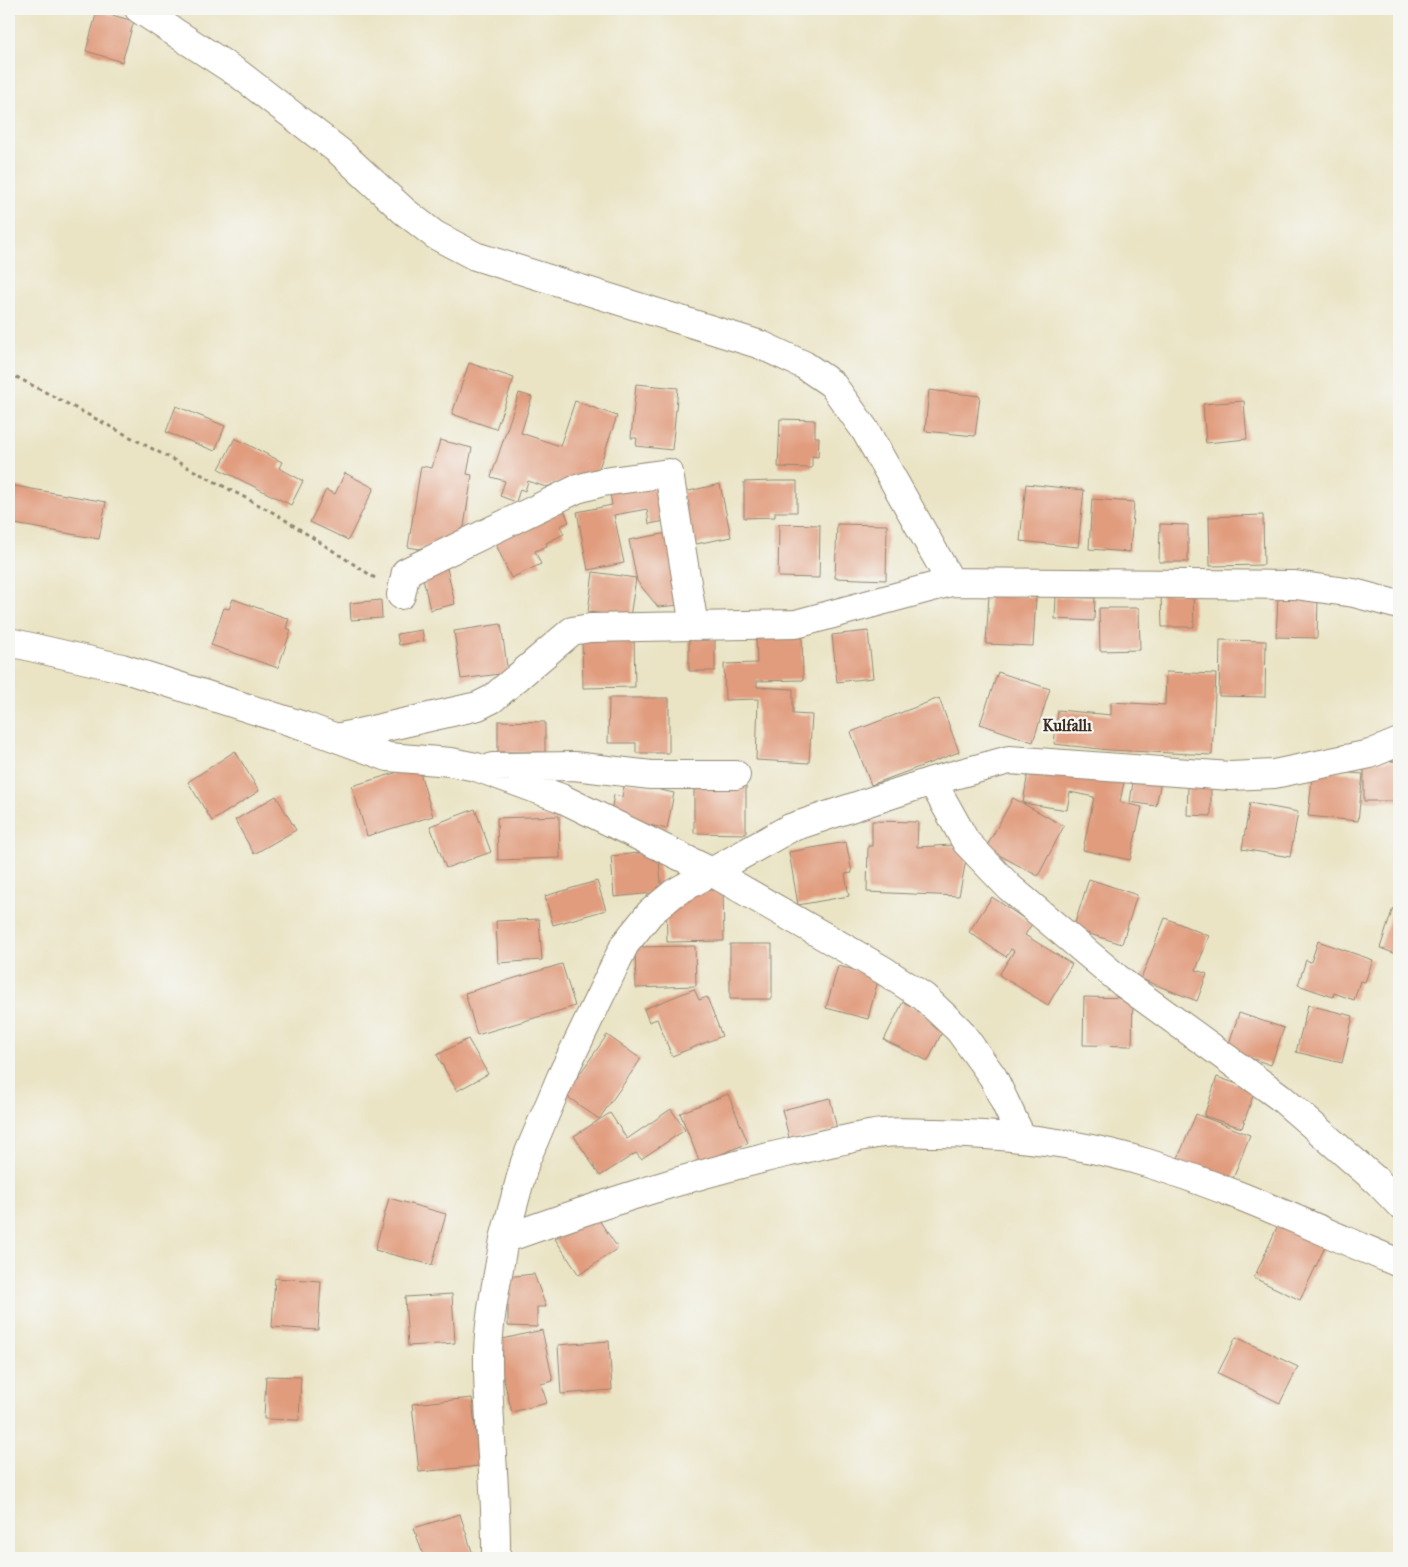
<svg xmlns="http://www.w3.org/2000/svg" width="1408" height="1567" viewBox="0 0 1408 1567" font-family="'IM FELL Great Primer',serif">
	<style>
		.building { fill: #e19c7e }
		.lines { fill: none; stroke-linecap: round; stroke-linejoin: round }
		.minor-casing { stroke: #928772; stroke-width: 30 }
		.path { stroke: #928772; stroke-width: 3; stroke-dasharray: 4 4; stroke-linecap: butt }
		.minor { stroke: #fff; stroke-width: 28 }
		.labels { text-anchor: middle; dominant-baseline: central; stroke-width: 4.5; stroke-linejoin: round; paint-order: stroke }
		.quarter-label { font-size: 16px; font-weight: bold; fill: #3b2a1e; stroke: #f6f6f2 }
	</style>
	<rect width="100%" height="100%" fill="#f6f6f2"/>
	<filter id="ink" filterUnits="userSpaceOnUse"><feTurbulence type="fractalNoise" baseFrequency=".02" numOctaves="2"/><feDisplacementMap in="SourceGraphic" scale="10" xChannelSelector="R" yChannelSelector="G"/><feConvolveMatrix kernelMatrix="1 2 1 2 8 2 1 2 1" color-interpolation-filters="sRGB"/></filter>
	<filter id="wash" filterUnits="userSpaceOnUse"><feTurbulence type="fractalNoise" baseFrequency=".0096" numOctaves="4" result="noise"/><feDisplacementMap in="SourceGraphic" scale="20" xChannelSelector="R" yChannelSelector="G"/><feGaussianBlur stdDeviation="1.12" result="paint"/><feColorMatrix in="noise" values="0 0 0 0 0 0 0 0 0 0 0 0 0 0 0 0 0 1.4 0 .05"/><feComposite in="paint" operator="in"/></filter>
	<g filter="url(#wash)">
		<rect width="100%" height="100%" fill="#eae4c5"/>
		<g id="blocks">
			<!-- building -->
			<path class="building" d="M 97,11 L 134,21 L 122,62 L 86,51 Z
				M 469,363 L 514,378 L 496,429 L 452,414 Z
				M 636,384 L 678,388 L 672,450 L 636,446 L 637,438 L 631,438 Z
				M 929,390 L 980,396 L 975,436 L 925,431 Z
				M 519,393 L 532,397 L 521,433 L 560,446 L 575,401 L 617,416 L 598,471 L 546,487 L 528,481 L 525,491 L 520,489 L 516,502 L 500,496 L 505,481 L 491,477 Z
				M 1244,401 L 1247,439 L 1206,443 L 1203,404 Z
				M 176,406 L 225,426 L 215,451 L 166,432 Z
				M 780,419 L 815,420 L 815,437 L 819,437 L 818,457 L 812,456 L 812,468 L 778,467 Z
				M 235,438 L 282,462 L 279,468 L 303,481 L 291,505 L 219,469 Z
				M 440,440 L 472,448 L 467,474 L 472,475 L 463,533 L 420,549 L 408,547 L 421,466 L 432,468 Z
				M 345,473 L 374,488 L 348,540 L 310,522 L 326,490 L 335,494 Z
				M 774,481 L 797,481 L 797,512 L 775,512 L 775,517 L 744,518 L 744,482 Z
				M 665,484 L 671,520 L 649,524 L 647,509 L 614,515 L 624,563 L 588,570 L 577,512 L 612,505 L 609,488 Z
				M 720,484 L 731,537 L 691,545 L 680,493 Z
				M 1026,484 L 1084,490 L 1078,547 L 1020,541 Z
				M 9,485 L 106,502 L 99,539 L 9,523 Z
				M 1092,499 L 1134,502 L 1130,552 L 1089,549 Z
				M 564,510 L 569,522 L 560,526 L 564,534 L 546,543 L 547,546 L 535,551 L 541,564 L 511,578 L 495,542 Z
				M 1263,515 L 1264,565 L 1210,566 L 1209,517 Z
				M 779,524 L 820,525 L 819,578 L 778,577 Z
				M 837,524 L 887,525 L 886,580 L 835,578 Z
				M 1160,524 L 1188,525 L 1188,562 L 1159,562 Z
				M 668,533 L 681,605 L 658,607 L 637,581 L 629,540 Z
				M 447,568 L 455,604 L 430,610 L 422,573 Z
				M 593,572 L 636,578 L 630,617 L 588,612 Z
				M 1161,593 L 1193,593 L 1194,627 L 1162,627 Z
				M 989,595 L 1036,597 L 1033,646 L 986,644 Z
				M 1278,596 L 1318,597 L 1317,638 L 1276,637 Z
				M 1056,597 L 1095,598 L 1094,621 L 1055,619 Z
				M 233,599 L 289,619 L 286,628 L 291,630 L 278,668 L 211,645 L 224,608 L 229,609 Z
				M 381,600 L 382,618 L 351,620 L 350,603 Z
				M 1099,608 L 1139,608 L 1140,650 L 1100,651 Z
				M 501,624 L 508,673 L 461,679 L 454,631 Z
				M 422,630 L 424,641 L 399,645 L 397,634 Z
				M 868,631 L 873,678 L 837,682 L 832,635 Z
				M 802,635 L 803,680 L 757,681 L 757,687 L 793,689 L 793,714 L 812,715 L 809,763 L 756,760 L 758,699 L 725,700 L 724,664 L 757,663 L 756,637 Z
				M 634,636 L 635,687 L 583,688 L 582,637 Z
				M 689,639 L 715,639 L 715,671 L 689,671 Z
				M 1220,640 L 1266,641 L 1265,697 L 1219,696 Z
				M 998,672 L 1050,689 L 1033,742 L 980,724 Z
				M 1166,672 L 1216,674 L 1212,755 L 1109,750 L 1054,744 L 1058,710 L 1111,715 L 1111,702 L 1165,705 Z
				M 609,698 L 669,698 L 669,753 L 636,753 L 636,743 L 608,743 Z
				M 939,698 L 959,752 L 871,785 L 851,732 Z
				M 498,721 L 545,722 L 545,752 L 498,752 Z
				M 235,751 L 259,791 L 212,821 L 188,782 Z
				M 1399,761 L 1399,801 L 1364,801 L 1364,762 Z
				M 418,766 L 433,816 L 367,836 L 352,786 Z
				M 1029,766 L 1125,777 L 1120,802 L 1142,807 L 1130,860 L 1083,850 L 1094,797 L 1070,792 L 1067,810 L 1023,803 Z
				M 1313,770 L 1363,774 L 1358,821 L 1308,816 Z
				M 1134,776 L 1161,781 L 1156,806 L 1130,802 Z
				M 625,782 L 674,793 L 667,829 L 610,816 L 614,795 L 622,797 Z
				M 694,785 L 746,786 L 746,834 L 694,833 Z
				M 1188,785 L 1211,785 L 1211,816 L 1187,815 Z
				M 276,796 L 296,830 L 254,854 L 235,820 Z
				M 1013,798 L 1064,826 L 1038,876 L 986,848 Z
				M 1250,803 L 1298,812 L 1290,857 L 1242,849 Z
				M 475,809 L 491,852 L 446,868 L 430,826 Z
				M 559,816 L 560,858 L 498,860 L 497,818 Z
				M 872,821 L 918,822 L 917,847 L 952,845 L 967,855 L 959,896 L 867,892 L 868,846 L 872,846 Z
				M 846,842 L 852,873 L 845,874 L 849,896 L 798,905 L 789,852 Z
				M 658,851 L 662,892 L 614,897 L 611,856 Z
				M 1089,879 L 1137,895 L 1122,944 L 1073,929 Z
				M 597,881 L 606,910 L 553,925 L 545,896 Z
				M 692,890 L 723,890 L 724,941 L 667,942 L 666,902 Z
				M 992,897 L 1032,924 L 1025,935 L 1072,964 L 1048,1005 L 999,975 L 1014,951 L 1011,949 L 1006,957 L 969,932 Z
				M 1393,908 L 1399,910 L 1399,955 L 1380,948 Z
				M 1165,918 L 1209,936 L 1196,970 L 1207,974 L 1197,1001 L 1141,979 Z
				M 539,919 L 542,960 L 498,963 L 496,921 Z
				M 1318,941 L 1373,960 L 1365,982 L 1360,981 L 1354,1000 L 1334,993 L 1333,997 L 1298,985 L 1306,960 L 1311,962 Z
				M 730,944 L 772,944 L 772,999 L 730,999 Z
				M 695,946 L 696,986 L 636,988 L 635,947 Z
				M 562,964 L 575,1006 L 477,1035 L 465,993 Z
				M 838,966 L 879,976 L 868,1019 L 826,1008 Z
				M 694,989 L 699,1000 L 707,997 L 722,1036 L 672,1056 L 657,1019 L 649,1022 L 644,1009 Z
				M 1084,997 L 1133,998 L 1132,1046 L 1083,1045 Z
				M 903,1002 L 946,1024 L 928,1061 L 884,1040 Z
				M 1308,1005 L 1353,1016 L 1342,1063 L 1296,1052 Z
				M 1239,1013 L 1284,1028 L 1271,1065 L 1227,1050 Z
				M 607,1035 L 641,1059 L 599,1119 L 565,1095 Z
				M 468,1039 L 488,1074 L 457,1091 L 437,1055 Z
				M 1217,1077 L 1255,1090 L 1242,1128 L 1204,1116 Z
				M 728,1094 L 748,1143 L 700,1163 L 680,1113 Z
				M 830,1098 L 837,1129 L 790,1141 L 782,1110 Z
				M 671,1109 L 685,1130 L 641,1159 L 636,1153 L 600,1176 L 574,1136 L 610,1113 L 627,1139 Z
				M 1196,1114 L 1250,1135 L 1231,1184 L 1176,1163 Z
				M 389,1198 L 446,1214 L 432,1265 L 375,1250 Z
				M 594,1213 L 618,1248 L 579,1275 L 555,1239 Z
				M 1278,1225 L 1325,1247 L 1300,1300 L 1254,1278 Z
				M 534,1274 L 546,1307 L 537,1307 L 537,1327 L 508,1326 L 508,1306 L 502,1306 L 506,1277 Z
				M 275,1278 L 321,1281 L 318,1330 L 272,1327 Z
				M 452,1294 L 455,1343 L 408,1346 L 405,1297 Z
				M 542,1330 L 553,1381 L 541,1384 L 547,1403 L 512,1412 L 494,1341 Z
				M 1236,1337 L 1298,1367 L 1280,1403 L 1218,1373 Z
				M 609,1341 L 612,1390 L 561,1394 L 558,1345 Z
				M 266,1376 L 301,1377 L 299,1420 L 264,1419 Z
				M 472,1398 L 479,1466 L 419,1472 L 412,1404 Z
				M 460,1514 L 474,1558 L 424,1558 L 414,1528 Z"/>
		</g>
	</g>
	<g filter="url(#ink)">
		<use href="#blocks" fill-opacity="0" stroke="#928772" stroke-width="1"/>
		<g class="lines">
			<defs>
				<path id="minor" d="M 139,9 L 239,74 L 340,152 L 404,211 L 435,235 L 475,256 L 761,345 L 804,365 L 832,384 L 865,430 L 951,582 L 1295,585 L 1354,593 L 1399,605
					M 401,595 L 406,572 L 577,489 L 603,482 L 669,473 L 694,626
					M 9,642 L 122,668 L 304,726 L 388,757 L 451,762 L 476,767 L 561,798 L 710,871 L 883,970 L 924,997 L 959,1030 L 993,1077 L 1022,1138
					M 337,738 L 478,706 L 492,699 L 572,631 L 590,628 L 796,624 L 951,582
					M 1399,742 L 1370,754 L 1274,774 L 1230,776 L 1009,760 L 932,781 L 966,842 L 1009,887 L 1123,983 L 1280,1097 L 1378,1182 L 1399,1204
					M 493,767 L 574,766 L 651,775 L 736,775
					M 504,1239 L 525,1162 L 561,1077 L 625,944 L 650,913 L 674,893 L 790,828 L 932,781
					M 496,1558 C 497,1490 487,1421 488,1353 C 489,1314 498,1277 504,1239 C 597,1206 690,1175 786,1153 C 818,1146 850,1137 883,1133 C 899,1131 917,1133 934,1133 C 1005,1134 1078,1142 1147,1163 C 1233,1189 1316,1229 1399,1263"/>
			</defs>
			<!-- minor casing -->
			<use href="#minor" class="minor-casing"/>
			<!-- path -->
			<path class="path" d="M 9,373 L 276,514 L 375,578"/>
			<!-- minor -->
			<use href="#minor" class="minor"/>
		</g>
	</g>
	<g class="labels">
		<!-- quarter labels -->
		<g class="quarter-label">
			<text x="1067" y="725">Kulfallı</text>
		</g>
	</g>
	<!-- margin -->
	<rect width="1408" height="1567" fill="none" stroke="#f6f6f2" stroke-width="30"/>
</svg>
